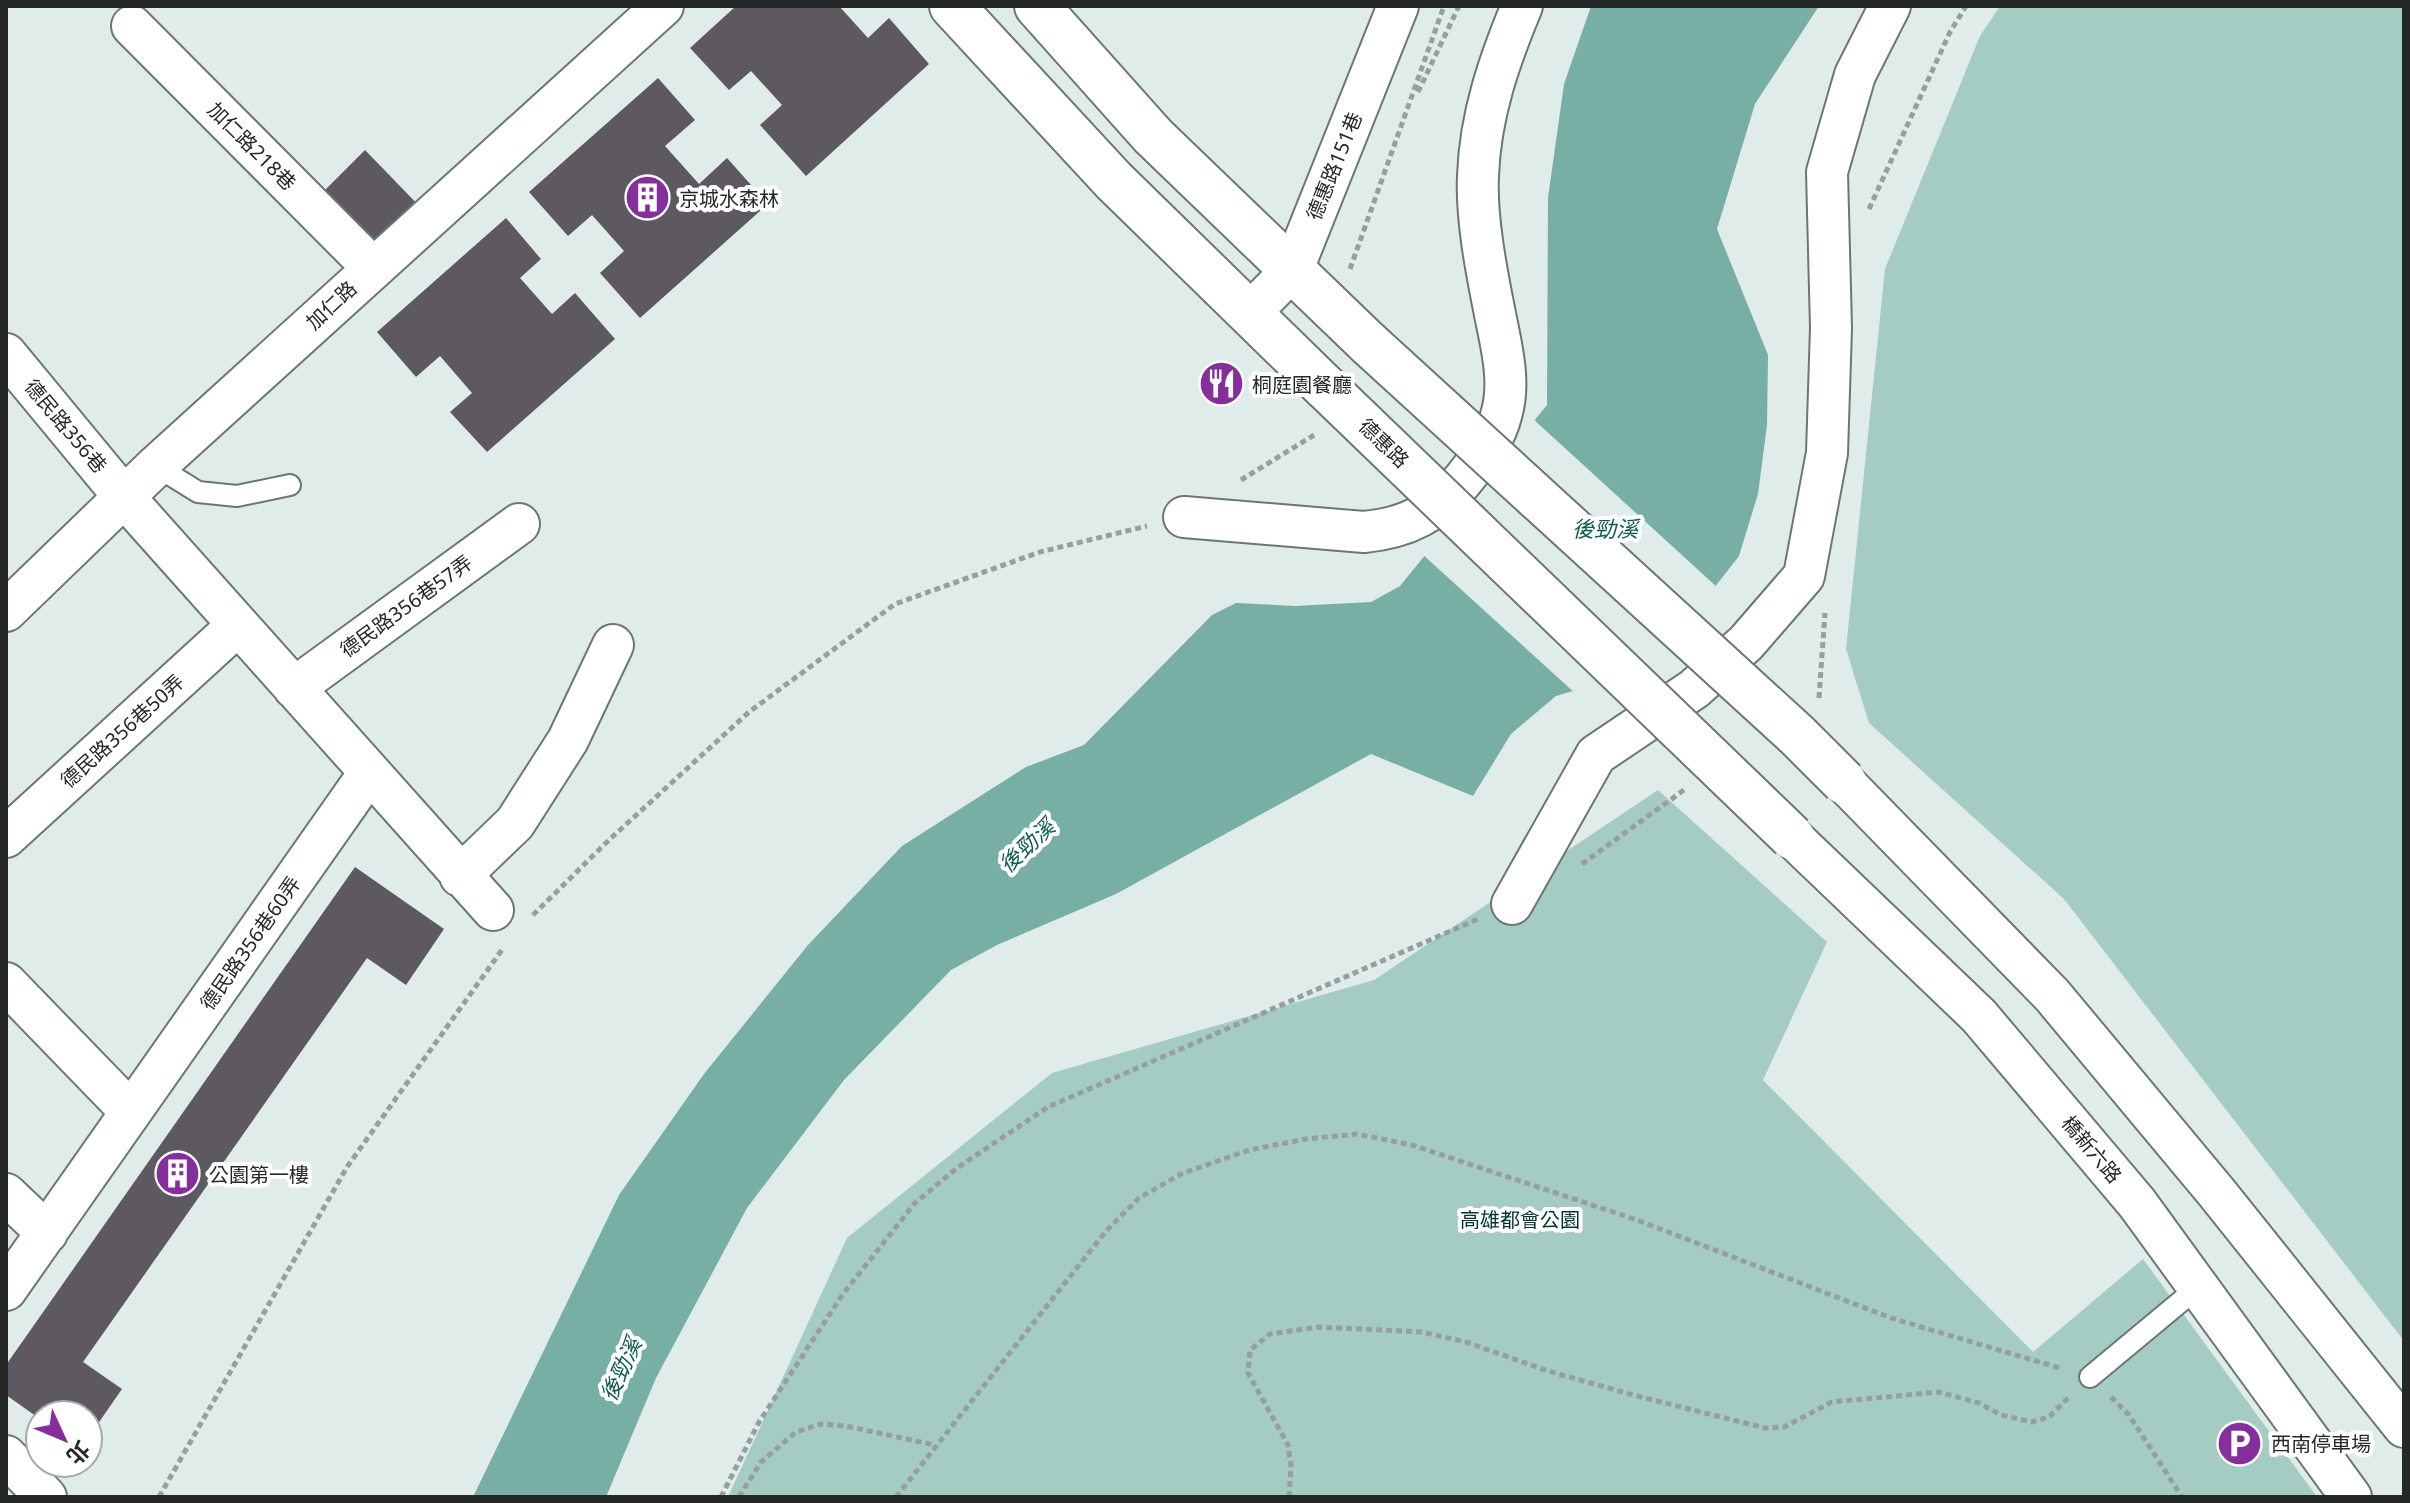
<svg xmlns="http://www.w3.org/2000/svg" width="2410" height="1503" viewBox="0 0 2410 1503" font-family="'Noto Sans','Noto Sans TC',sans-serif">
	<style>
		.green { fill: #a4ccc3 }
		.water { fill: #78afa4 }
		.pier { fill: #dfece9 }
		.building { fill: #5e5960 }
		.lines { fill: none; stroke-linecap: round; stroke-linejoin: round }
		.service-casing { stroke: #6b7774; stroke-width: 24 }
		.minor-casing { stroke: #6b7774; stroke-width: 44 }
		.tertiary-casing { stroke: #6b7774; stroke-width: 48 }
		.path { stroke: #959f9d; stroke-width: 5; stroke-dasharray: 6 4; stroke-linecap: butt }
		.service { stroke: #fff; stroke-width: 20 }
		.minor { stroke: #fff; stroke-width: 40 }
		.tertiary { stroke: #fff; stroke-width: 44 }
		.tertiary-bridge-casing { stroke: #6b7774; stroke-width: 48; stroke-linecap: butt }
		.tertiary-bridge { stroke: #fff; stroke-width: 44 }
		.labels { text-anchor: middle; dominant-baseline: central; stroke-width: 8; stroke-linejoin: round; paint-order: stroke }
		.street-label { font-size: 20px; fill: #242928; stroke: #fff }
		.poi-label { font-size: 20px; fill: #242928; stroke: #fff; text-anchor: start }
		.park-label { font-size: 20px; fill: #00362e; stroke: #fff }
		.water-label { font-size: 22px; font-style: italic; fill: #0d5b50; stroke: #fff }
	</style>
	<rect width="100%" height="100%" fill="#dfece9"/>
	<!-- green -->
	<path class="green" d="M 2000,6 L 2404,6 L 2404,1341 L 2064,899 L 1869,723 L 1846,649 L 1885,269 L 1980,36 Z
		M 1658,790 L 1827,942 L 1763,1080 L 2033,1352 L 2143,1259 L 2317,1497 L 728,1497 L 847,1238 L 1052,1073 L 1374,980 Z"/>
	<!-- water -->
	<path class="water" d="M 1591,6 L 1819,6 L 1755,104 L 1717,229 L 1768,355 L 1767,425 L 1758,494 L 1739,556 L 1682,629 L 1617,678 L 1556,696 L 1511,734 L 1473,796 L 1371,754 L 1116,894 L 997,945 L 951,970 L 844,1080 L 747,1208 L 656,1378 L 606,1497 L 473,1497 L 619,1195 L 704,1074 L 808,945 L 902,846 L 1026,767 L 1084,745 L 1212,615 L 1236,603 L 1295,606 L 1371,602 L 1400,586 L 1547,405 L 1548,198 L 1564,84 Z"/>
	<!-- pier -->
	<path class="pier" d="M 1532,418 L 1718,588 L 1685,632 L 1620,681 L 1576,694 L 1421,553 Z"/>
	<!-- building -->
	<path class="building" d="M 736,6 L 839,6 L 868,38 L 889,18 L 929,64 L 806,176 L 760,125 L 782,105 L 751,71 L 729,90 L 690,48 Z
		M 658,78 L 695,120 L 665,146 L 699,184 L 727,158 L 768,204 L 640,318 L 600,273 L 624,251 L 592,215 L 568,236 L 529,192 Z
		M 365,150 L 426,213 L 386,253 L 325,190 Z
		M 506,218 L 541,259 L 520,278 L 552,314 L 575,293 L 615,339 L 487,452 L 450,412 L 472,393 L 440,356 L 416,377 L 377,332 Z
		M 355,867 L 444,929 L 406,985 L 367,958 L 83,1362 L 122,1389 L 88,1438 L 88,1415 L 40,1415 L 40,1419 L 6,1395 L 6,1365 Z"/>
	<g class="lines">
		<defs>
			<path id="service" d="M 156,466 L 198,492 L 237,496 L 290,485
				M 2090,1377 L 2197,1288"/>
			<path id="minor" d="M 132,26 L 372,267
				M 1250,313 L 1293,269 L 1398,6
				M 6,354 L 125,498 L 493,910
				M 1184,517 L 1364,532 C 1407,528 1435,513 1463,480 C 1480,459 1496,438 1502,412 C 1511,379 1500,341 1494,309 C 1486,269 1476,217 1478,176 C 1480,116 1499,61 1522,6
				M 6,611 L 156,466 L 663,6
				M 294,688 L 519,524
				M 1844,782 L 2052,995 L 2217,1193 L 2404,1427
				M 6,837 L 238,625
				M 1792,837 L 1979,1016 L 2137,1203 L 2351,1497
				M 460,876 L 515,823 L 568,740 L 613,645
				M 1512,904 L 1596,755 L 1694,689 L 1746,643 L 1804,576 L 1827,453 L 1831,328 L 1827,172 L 1855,75 L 1890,6
				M 6,983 L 131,1112
				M 6,1194 L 47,1233
				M 6,1290 L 369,773
				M 6,1456 L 46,1497"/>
			<path id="tertiary" d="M 952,6 L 1114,181 L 1326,388
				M 1037,6 L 1153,136 L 1368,343"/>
		</defs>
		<!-- service casing -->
		<use href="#service" class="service-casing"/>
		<!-- minor casing -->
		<use href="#minor" class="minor-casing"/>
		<!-- tertiary casing -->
		<use href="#tertiary" class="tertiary-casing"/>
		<!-- path -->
		<path class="path" d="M 1418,92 L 1459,6
			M 1869,209 L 1950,32 L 1966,6
			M 1350,269 L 1444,6
			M 1241,480 L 1314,435
			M 1819,698 L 1825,613
			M 1582,864 L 1684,790
			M 533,915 L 610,839 L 749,712 L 895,604 L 1040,552 L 1147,526
			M 2111,1397 L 2129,1415 L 2182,1497
			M 159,1497 L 347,1167 L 504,947
			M 721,1497 L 759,1422 L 843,1294 L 915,1203 L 957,1168 L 1048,1107 L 1478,919
			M 739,1497 L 761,1462 L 796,1432 L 821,1424 L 846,1426 L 935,1445
			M 896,1497 L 1106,1231 L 1139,1198 L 1181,1174 L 1249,1150 L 1306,1139 L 1357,1134 L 1412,1145 L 1637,1220 L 1891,1318 L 2063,1369
			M 1289,1497 L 1291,1466 L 1288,1445 L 1248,1373 L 1250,1350 L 1270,1334 L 1318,1327 L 1422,1332 L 1466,1342 L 1548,1371 L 1637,1396 L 1765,1428 L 1784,1427 L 1832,1402 L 1939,1392 L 1979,1403 L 2001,1415 L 2032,1422 L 2049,1417 L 2070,1396"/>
		<!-- service -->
		<use href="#service" class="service"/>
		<!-- minor -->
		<use href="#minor" class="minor"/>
		<!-- tertiary -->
		<use href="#tertiary" class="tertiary"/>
		<defs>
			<path id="tertiary-bridge" d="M 1368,343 L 1797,735 L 1844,782
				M 1326,388 L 1792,837"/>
		</defs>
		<!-- tertiary-bridge casing -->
		<use href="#tertiary-bridge" class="tertiary-bridge-casing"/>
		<!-- tertiary-bridge -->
		<use href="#tertiary-bridge" class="tertiary-bridge"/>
	</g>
	<!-- icons -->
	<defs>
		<symbol id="building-disc" viewBox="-11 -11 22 22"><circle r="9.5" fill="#852f9d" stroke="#fff"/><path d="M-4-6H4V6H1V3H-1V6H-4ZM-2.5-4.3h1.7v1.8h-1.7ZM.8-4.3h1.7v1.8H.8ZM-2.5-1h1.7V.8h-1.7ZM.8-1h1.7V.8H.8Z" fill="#fff"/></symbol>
		<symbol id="restaurant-disc" viewBox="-11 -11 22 22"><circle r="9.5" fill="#852f9d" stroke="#fff"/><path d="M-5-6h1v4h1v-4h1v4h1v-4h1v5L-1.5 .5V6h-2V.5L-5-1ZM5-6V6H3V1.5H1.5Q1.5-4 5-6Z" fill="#fff"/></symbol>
		<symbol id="parking-disc" viewBox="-11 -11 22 22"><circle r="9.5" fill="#852f9d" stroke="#fff"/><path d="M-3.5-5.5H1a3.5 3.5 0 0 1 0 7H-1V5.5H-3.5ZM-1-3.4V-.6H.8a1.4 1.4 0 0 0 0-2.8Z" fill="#fff"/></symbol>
	</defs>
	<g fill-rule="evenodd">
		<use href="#building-disc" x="622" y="172" width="51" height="51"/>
		<use href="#restaurant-disc" x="1196" y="358" width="51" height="51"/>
		<use href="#building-disc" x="152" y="1148" width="51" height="51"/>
		<use href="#parking-disc" x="2214" y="1418" width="51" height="51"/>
	</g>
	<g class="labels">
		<!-- street labels -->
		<g class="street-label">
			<text transform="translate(252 146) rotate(45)">加仁路218巷</text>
			<text transform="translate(1334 166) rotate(-68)">德惠路151巷</text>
			<text transform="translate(331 305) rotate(-43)">加仁路</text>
			<text transform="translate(66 426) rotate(50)">德民路356巷</text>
			<text transform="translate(1384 443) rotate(44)">德惠路</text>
			<text transform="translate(406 606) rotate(-36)">德民路356巷57弄</text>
			<text transform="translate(122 731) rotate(-42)">德民路356巷50弄</text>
			<text transform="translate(250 943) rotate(-55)">德民路356巷60弄</text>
			<text transform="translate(2092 1149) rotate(50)">橋新六路</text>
		</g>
		<!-- poi labels -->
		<g class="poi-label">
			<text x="679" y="198">京城水森林</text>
			<text x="1252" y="384">桐庭園餐廳</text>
			<text x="209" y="1174">公園第一樓</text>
			<text x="2271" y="1443">西南停車場</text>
		</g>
		<!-- park labels -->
		<g class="park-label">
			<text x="1520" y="1219">高雄都會公園</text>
		</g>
		<!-- water labels -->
		<g class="water-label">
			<text x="1605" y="528">後勁溪</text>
			<text transform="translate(1026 845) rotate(-43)">後勁溪</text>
			<text transform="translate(620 1369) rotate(-65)">後勁溪</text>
		</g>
	</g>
	<!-- border -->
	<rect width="2410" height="1503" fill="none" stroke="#242928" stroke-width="16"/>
	<!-- north arrow -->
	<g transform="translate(64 1439) rotate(134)"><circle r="38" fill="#ffffff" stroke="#a7a9a9" stroke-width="2"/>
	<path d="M0-6L14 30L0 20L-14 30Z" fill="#852f9d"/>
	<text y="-12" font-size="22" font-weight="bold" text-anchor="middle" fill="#242928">北</text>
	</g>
</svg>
